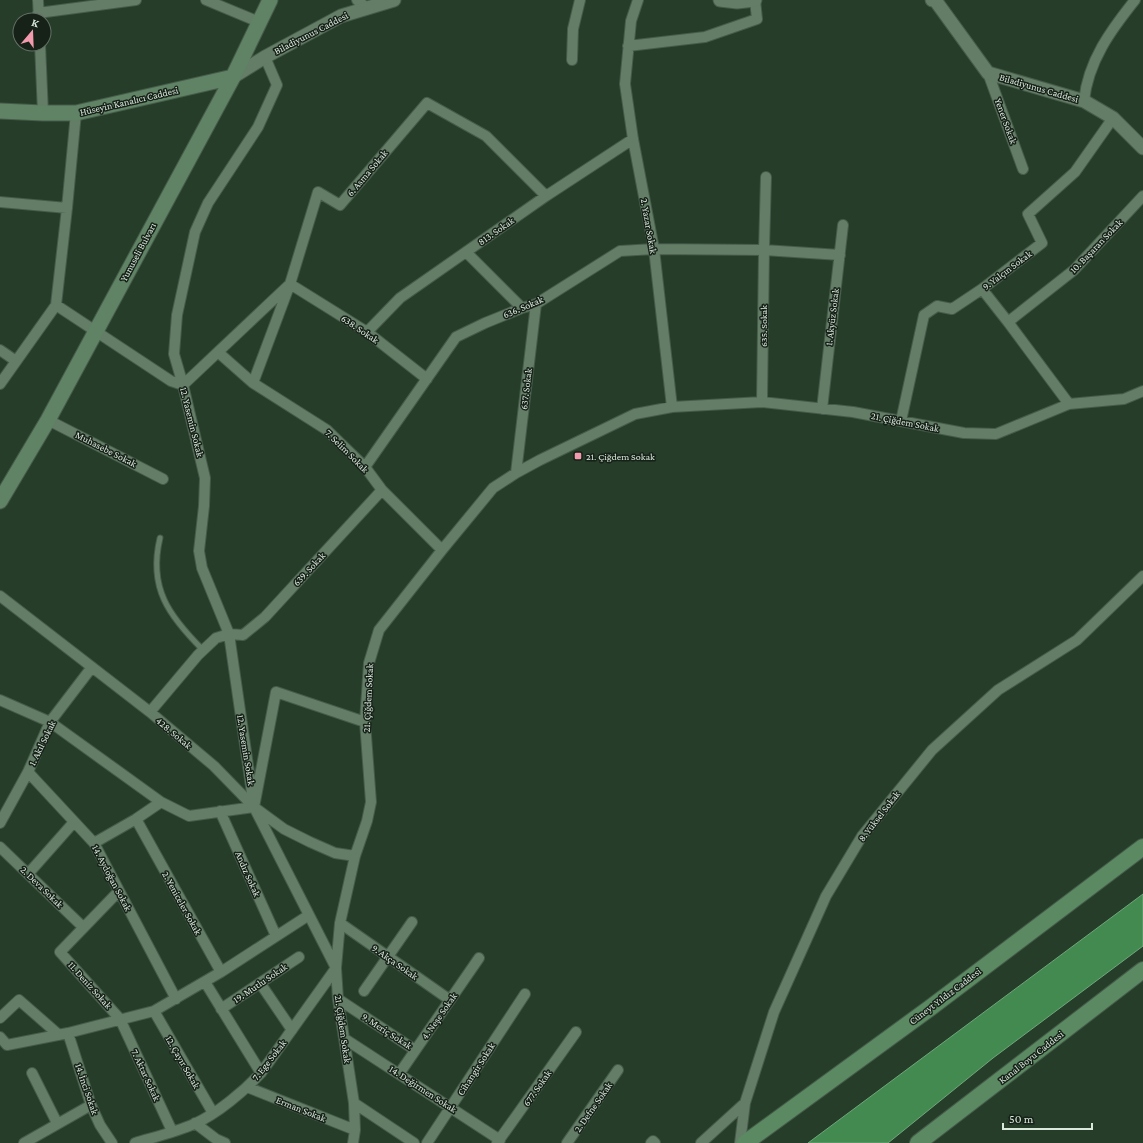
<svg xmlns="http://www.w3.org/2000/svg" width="1143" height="1143" viewBox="0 0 1143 1143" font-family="'Crimson Pro',serif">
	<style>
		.water { fill: #438a51; stroke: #70a67b }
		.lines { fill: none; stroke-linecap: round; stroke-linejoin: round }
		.service-casing { stroke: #465b4a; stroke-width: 7 }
		.minor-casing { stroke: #465b4a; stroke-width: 12 }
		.tertiary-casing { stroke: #465b4a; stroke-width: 15 }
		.secondary-casing { stroke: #465b4a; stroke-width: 17 }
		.primary-casing { stroke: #465b4a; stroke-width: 18 }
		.service { stroke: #637d66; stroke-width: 5 }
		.minor { stroke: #637d66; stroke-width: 10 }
		.tertiary { stroke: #637d66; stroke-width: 13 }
		.secondary { stroke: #5f8364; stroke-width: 15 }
		.primary { stroke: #5b8962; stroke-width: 16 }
		.poi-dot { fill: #f29aae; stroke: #162118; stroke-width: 1.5 }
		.labels { text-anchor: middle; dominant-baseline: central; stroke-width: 3; stroke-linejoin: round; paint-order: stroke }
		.street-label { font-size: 10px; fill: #dae9dc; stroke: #162118 }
		.poi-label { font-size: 10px; fill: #dae9dc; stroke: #162118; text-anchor: start }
	</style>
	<rect width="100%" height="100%" fill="#253d29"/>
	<!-- water -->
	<path class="water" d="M 1143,894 L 1143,946 L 993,1058 L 888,1143 L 808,1143 Z"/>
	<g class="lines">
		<defs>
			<path id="service" d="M 160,538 C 148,588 169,616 203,650"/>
			<path id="minor" d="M 38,0 L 39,20
				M 206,0 L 259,22
				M 357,0 L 367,8
				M 638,0 L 631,21 L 625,84 L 633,139 L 654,249 L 672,407
				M 38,13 L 136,0
				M 40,44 L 43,113
				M 628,46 L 705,37 L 757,19 L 755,0
				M 572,60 L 573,29 L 580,0
				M 988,73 L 1023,169
				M 1084,101 C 1088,61 1111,30 1135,0
				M 0,202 L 67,208
				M 466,252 L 522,308
				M 982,289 L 1008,322
				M 56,305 L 67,208 L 76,113
				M 367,332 L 400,298 L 546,196 L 633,139
				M 0,350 L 16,361
				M 219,353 L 253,383 L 327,430 L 365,467 L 382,490 L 442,550
				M 253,383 L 290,284 L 318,192 L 340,205 L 427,103 L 486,136 L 546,196
				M 0,384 L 56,305 L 171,381 L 183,385 L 290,284 L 367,332 L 427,379
				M 762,402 L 764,250 L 766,177
				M 1069,404 L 1008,322 L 1074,270 L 1143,196
				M 822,409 L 843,225
				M 48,420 L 163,479
				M 901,421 L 924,315 L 937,306 L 952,309 L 982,289 L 1042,243 L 1028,214 L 1075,172 L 1113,118
				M 365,467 L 456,337 L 485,323 L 522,308 L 536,304 L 620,251 L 654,249 L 764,250 L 840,255
				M 516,473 L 536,304
				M 0,596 L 150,712 L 214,766 L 254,807 L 284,829 L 310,842 L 335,853 L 355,856
				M 0,700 L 50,722 L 161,802 L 136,819 L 221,972 L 154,1011 L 68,1033 L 7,1045 L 0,1037
				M 150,712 L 198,655 L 216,638 L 229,634 L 243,635 L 265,617 L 382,490
				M 28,772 L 94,843 L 176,999
				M 161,802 L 189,816 L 254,807
				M 254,807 L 229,634 L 202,568 L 199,551 L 204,506 L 205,478 L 183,385 L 174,354 L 177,315 L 195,232 L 208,203 L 258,127 L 277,85 L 265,57
				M 220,811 L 276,936
				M 0,823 L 28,772 L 50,722 L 92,667
				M 94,843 L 136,819
				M 0,847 L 83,927
				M 28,874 L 74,822
				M 119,891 L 60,952 L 120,1019 L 172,1131
				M 340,923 L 450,1000
				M 336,968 L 254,807 L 276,692 L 365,722
				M 221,972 L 309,915
				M 205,982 L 261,1073
				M 260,983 L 292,1030
				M 364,991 L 412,922
				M 338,999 L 415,1050
				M 221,1009 L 299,957
				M 154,1011 L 213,1113
				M 0,1018 L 19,1000 L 59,1035
				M 68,1033 L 91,1105 L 100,1125 L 112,1143
				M 345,1039 L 500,1140
				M 32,1073 L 57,1123
				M 399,1074 L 479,958
				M 247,1087 L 355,1130
				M 354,1103 L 414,1143
				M 195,1123 L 216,1139 L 225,1143
				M 24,1143 L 91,1105
				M 135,1143 C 155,1137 176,1132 194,1124 C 217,1114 244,1091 261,1073 L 336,968
				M 353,1143 L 355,1130 L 354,1103 L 338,999 L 336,968 L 340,923 L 355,856 L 367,821 L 371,802 L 365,722 L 369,663 L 379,630 L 442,550 L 493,488 L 516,473 L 540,460 L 635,414 L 672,407 L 762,402 L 853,412 L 964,433 L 996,434 L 1069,404 L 1124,399 L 1143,391
				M 427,1143 L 525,994
				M 497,1143 L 576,1032
				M 567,1143 L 618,1070
				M 651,1143 L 653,1141 L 655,1143
				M 701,1143 L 745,1103
				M 740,1143 L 745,1103 L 774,1012 L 826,896 L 862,836 L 932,750 L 998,690 L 1077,640 L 1143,576"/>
			<path id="tertiary" d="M 720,0 L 737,2 L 755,0
				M 932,0 L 935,0 L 988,73 L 1084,101 L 1113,118 L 1143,148
				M 233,77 L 265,57 L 341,16 L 394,0"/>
			<path id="secondary" d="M 0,111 L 43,113 L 76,113 L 233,77
				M 0,501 L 48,420 L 233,77 L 270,0"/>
			<path id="primary" d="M 745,1143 L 930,1008 L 1143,847
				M 918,1143 L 1143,970"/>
		</defs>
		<!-- service casing -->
		<use href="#service" class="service-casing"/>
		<!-- minor casing -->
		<use href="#minor" class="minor-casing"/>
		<!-- tertiary casing -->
		<use href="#tertiary" class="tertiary-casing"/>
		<!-- secondary casing -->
		<use href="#secondary" class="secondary-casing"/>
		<!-- primary casing -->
		<use href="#primary" class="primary-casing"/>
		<!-- service -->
		<use href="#service" class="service"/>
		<!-- minor -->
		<use href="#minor" class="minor"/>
		<!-- tertiary -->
		<use href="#tertiary" class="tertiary"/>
		<!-- secondary -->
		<use href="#secondary" class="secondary"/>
		<!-- primary -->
		<use href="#primary" class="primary"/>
	</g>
	<!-- markers -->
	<rect class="poi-dot" x="574" y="452" width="8" height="8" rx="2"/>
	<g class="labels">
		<!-- street labels -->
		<g class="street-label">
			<text transform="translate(311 33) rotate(-27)">Biladiyunus Caddesi</text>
			<text transform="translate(1039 88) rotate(16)">Biladiyunus Caddesi</text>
			<text transform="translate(129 101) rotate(-13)">Hüseyin Kanalıcı Caddesi</text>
			<text transform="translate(1006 121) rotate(70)">Yener Sokak</text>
			<text transform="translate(367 173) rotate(-50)">6. Asma Sokak</text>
			<text transform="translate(649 226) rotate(80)">2. Yazar Sokak</text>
			<text transform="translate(496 231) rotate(-35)">813. Sokak</text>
			<text transform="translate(1096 246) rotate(-46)">10. Başaran Sokak</text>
			<text transform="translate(138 252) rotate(-62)">Yunuseli Bulvarı</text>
			<text transform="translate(1007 270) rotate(-37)">9. Yalçın Sokak</text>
			<text transform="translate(523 307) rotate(-23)">636. Sokak</text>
			<text transform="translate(832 317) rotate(-83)">1. Akyüz Sokak</text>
			<text transform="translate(763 326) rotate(-90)">635. Sokak</text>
			<text transform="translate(360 329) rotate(34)">638. Sokak</text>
			<text transform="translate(526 389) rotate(-83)">637. Sokak</text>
			<text transform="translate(192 422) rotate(76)">12. Yasemin Sokak</text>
			<text transform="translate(905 422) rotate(11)">21. Çiğdem Sokak</text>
			<text transform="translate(106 449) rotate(27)">Muhasebe Sokak</text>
			<text transform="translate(347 451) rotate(45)">7. Selim Sokak</text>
			<text transform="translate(309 569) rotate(-47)">639. Sokak</text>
			<text transform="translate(368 698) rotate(-87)">21. Çiğdem Sokak</text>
			<text transform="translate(174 733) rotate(40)">428. Sokak</text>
			<text transform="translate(42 743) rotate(-64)">1. Akıl Sokak</text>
			<text transform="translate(246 750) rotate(81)">12. Yasemin Sokak</text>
			<text transform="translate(879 816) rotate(-52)">8. Yüksel Sokak</text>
			<text transform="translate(248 874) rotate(66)">Andız Sokak</text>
			<text transform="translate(112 878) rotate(62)">14. Aydoğan Sokak</text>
			<text transform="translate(42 887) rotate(44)">2. Deva Sokak</text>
			<text transform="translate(182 903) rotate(61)">2. Yeniceler Sokak</text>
			<text transform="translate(395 962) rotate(35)">9. Akça Sokak</text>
			<text transform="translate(260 983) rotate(-34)">19. Mutlu Sokak</text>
			<text transform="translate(90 985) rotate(48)">11. Deniz Sokak</text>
			<text transform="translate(945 996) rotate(-37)">Cüneyt Yıldız Caddesi</text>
			<text transform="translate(439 1016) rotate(-55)">4. Neşe Sokak</text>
			<text transform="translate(343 1029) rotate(82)">21. Çiğdem Sokak</text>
			<text transform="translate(387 1031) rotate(33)">9. Meriç Sokak</text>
			<text transform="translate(1031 1057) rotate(-38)">Kanal Boyu Caddesi</text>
			<text transform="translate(269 1060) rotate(-52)">7. Ege Sokak</text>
			<text transform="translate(183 1062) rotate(60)">12. Çayır Sokak</text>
			<text transform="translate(476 1069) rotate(-57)">Cihangir Sokak</text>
			<text transform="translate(146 1075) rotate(65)">7. Aktar Sokak</text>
			<text transform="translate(537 1088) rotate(-55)">677. Sokak</text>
			<text transform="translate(87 1089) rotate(71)">14. İnci Sokak</text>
			<text transform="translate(423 1089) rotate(33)">14. Değirmen Sokak</text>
			<text transform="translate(593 1107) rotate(-55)">2. Defne Sokak</text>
			<text transform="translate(301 1109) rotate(22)">Erman Sokak</text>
		</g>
		<!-- poi labels -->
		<g class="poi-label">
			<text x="586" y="456">21. Çiğdem Sokak</text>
		</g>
	</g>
	<!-- north arrow -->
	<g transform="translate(32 32) rotate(19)"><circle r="19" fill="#162118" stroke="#647166"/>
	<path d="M0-3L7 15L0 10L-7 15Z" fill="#f29aae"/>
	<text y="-6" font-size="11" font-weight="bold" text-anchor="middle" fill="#dae9dc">K</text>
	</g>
	<!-- scale -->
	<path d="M1003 1123v6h89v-6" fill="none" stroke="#dae9dc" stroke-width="2"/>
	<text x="1009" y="1123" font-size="12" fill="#dae9dc" stroke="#162118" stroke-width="3" paint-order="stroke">50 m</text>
</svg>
